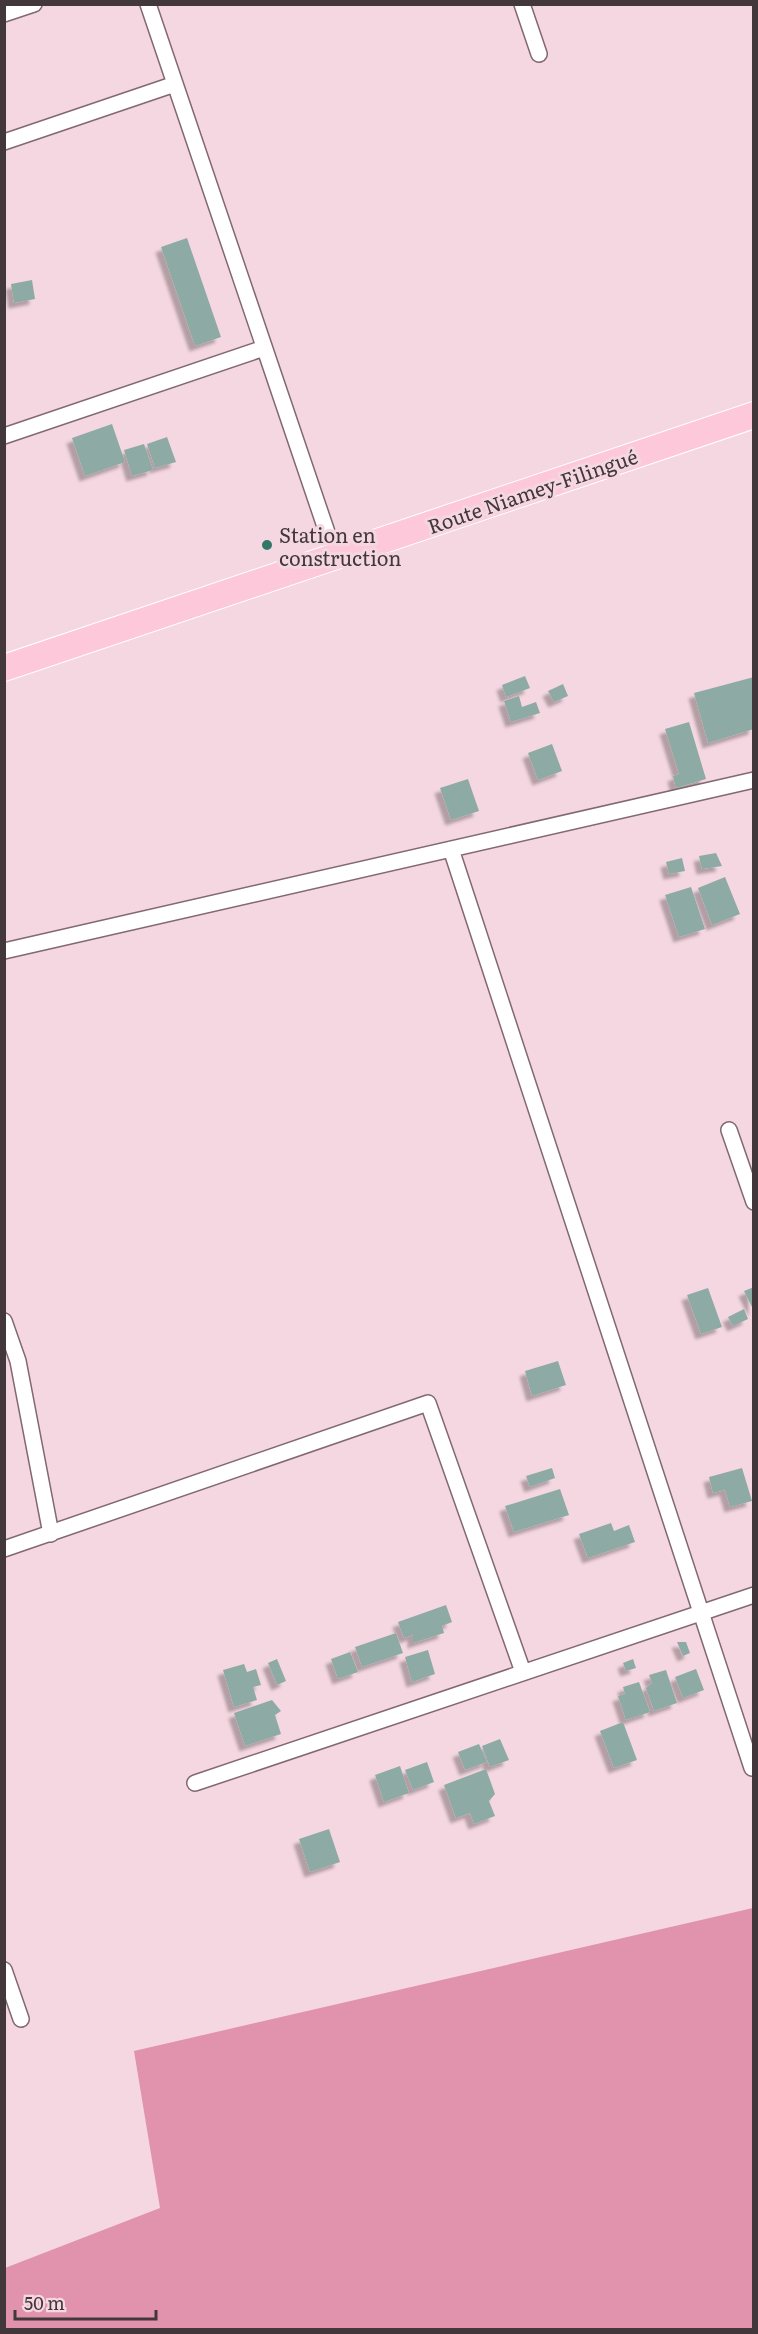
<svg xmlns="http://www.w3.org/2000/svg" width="758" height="2334" viewBox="0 0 758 2334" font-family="Literata,serif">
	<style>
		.green { fill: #e192ad }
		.building { fill: #8daba4; filter: url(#shadow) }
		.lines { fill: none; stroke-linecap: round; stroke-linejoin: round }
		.street-casing { stroke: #826870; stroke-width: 18 }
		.primary-casing { stroke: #fff; stroke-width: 28 }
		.street { stroke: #fff; stroke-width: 15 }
		.primary { stroke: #fcc8da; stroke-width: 26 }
		.poi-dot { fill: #337769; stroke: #f4d7e0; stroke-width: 2 }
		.labels { text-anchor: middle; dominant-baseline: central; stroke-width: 6; stroke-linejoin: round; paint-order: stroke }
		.street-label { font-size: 20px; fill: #42373a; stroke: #f4d7e0 }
		.poi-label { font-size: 20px; fill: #42373a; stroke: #f4d7e0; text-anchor: start }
	</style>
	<defs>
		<filter id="shadow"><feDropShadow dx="-5.5" dy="5.5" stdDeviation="1.5" flood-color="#0004"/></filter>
	</defs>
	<rect width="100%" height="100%" fill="#f4d7e0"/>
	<!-- green -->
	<path class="green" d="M 753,1908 L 753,2329 L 5,2329 L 5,2268 L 160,2208 L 134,2051 Z"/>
	<!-- building -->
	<path class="building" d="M 187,238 L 221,337 L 195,346 L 161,247 Z
		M 32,280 L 35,299 L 14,303 L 11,284 Z
		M 112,424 L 125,462 L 85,476 L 72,438 Z
		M 167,437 L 176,462 L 155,468 L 147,444 Z
		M 144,444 L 153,470 L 132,476 L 124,450 Z
		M 525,676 L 530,688 L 506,697 L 502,685 Z
		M 754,677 L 754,729 L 708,743 L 694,693 Z
		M 563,684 L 568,696 L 554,702 L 548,691 Z
		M 519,696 L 522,707 L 536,702 L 540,713 L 511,722 L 504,701 Z
		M 689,722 L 706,779 L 676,788 L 673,776 L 679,774 L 665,729 Z
		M 552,744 L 562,771 L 538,780 L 528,753 Z
		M 468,779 L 479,811 L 451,820 L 440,788 Z
		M 716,853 L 722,866 L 702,869 L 699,856 Z
		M 682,858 L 685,871 L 669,874 L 666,862 Z
		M 725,877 L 740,914 L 712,925 L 698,888 Z
		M 691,887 L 705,929 L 679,937 L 665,895 Z
		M 754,1287 L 754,1311 L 744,1291 Z
		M 708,1288 L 722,1327 L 701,1334 L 687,1295 Z
		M 744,1309 L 748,1319 L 733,1326 L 728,1317 Z
		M 558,1361 L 566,1385 L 532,1396 L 525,1371 Z
		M 552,1468 L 555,1478 L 530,1487 L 526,1476 Z
		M 742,1468 L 752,1501 L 730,1507 L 725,1490 L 713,1493 L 709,1477 Z
		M 560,1489 L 569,1515 L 514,1532 L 505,1506 Z
		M 611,1523 L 614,1531 L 629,1525 L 635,1542 L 588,1558 L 579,1534 Z
		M 446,1605 L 452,1622 L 442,1626 L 444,1633 L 413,1643 L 413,1635 L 404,1638 L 398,1622 Z
		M 396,1633 L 403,1653 L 362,1667 L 355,1647 Z
		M 677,1642 L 686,1642 L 690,1653 L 683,1656 Z
		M 428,1650 L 435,1674 L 412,1682 L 405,1657 Z
		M 350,1652 L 358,1672 L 338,1679 L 331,1659 Z
		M 277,1659 L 286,1681 L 277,1685 L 268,1663 Z
		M 633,1659 L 636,1668 L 626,1671 L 623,1663 Z
		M 244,1664 L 247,1672 L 256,1669 L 261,1685 L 253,1687 L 257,1700 L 234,1707 L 223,1670 Z
		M 696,1669 L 704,1690 L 683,1698 L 675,1677 Z
		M 666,1670 L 677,1703 L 654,1711 L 646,1688 L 652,1683 L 649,1675 Z
		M 639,1682 L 650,1712 L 626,1720 L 618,1696 L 625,1694 L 623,1687 Z
		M 272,1700 L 281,1711 L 275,1715 L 281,1734 L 245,1746 L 234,1713 Z
		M 623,1722 L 637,1760 L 614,1768 L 600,1731 Z
		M 500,1739 L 509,1760 L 490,1767 L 482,1746 Z
		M 479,1744 L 487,1762 L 465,1770 L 458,1752 Z
		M 427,1762 L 434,1782 L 413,1790 L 405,1770 Z
		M 400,1766 L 409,1793 L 384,1802 L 375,1775 Z
		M 486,1769 L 495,1794 L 489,1801 L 495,1816 L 474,1824 L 470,1813 L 456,1818 L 444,1785 Z
		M 329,1829 L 340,1862 L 310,1872 L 299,1839 Z"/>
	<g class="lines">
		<defs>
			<path id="street" d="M 148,4 L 335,556
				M 522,4 L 539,54
				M 4,14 L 34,4
				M 4,142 L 175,84
				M 4,436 L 264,348
				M 451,849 L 752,1768
				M 4,951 L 754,780
				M 729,1130 L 754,1202
				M 4,1321 L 18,1361 L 51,1534
				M 4,1549 L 428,1403 L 523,1672
				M 195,1783 L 754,1595
				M 4,1970 L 21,2019"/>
			<path id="primary" d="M 4,668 L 754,415"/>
		</defs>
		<!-- street casing -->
		<use href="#street" class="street-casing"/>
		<!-- primary casing -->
		<use href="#primary" class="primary-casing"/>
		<!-- street -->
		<use href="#street" class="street"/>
		<!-- primary -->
		<use href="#primary" class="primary"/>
	</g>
	<!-- markers -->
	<circle class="poi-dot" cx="267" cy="545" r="6"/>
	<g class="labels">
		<!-- street labels -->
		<g class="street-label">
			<text transform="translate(532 490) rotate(-19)">Route Niamey-Filingué</text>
		</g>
		<!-- poi labels -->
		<g class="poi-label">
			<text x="279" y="534">Station en<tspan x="279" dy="23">construction</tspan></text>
		</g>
	</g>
	<!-- border -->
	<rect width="758" height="2334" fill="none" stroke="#42373a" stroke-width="12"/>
	<!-- scale -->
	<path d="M15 2310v9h141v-9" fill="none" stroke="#42373a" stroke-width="3"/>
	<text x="24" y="2310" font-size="18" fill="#42373a" stroke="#f4d7e0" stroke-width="4.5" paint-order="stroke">50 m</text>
</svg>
